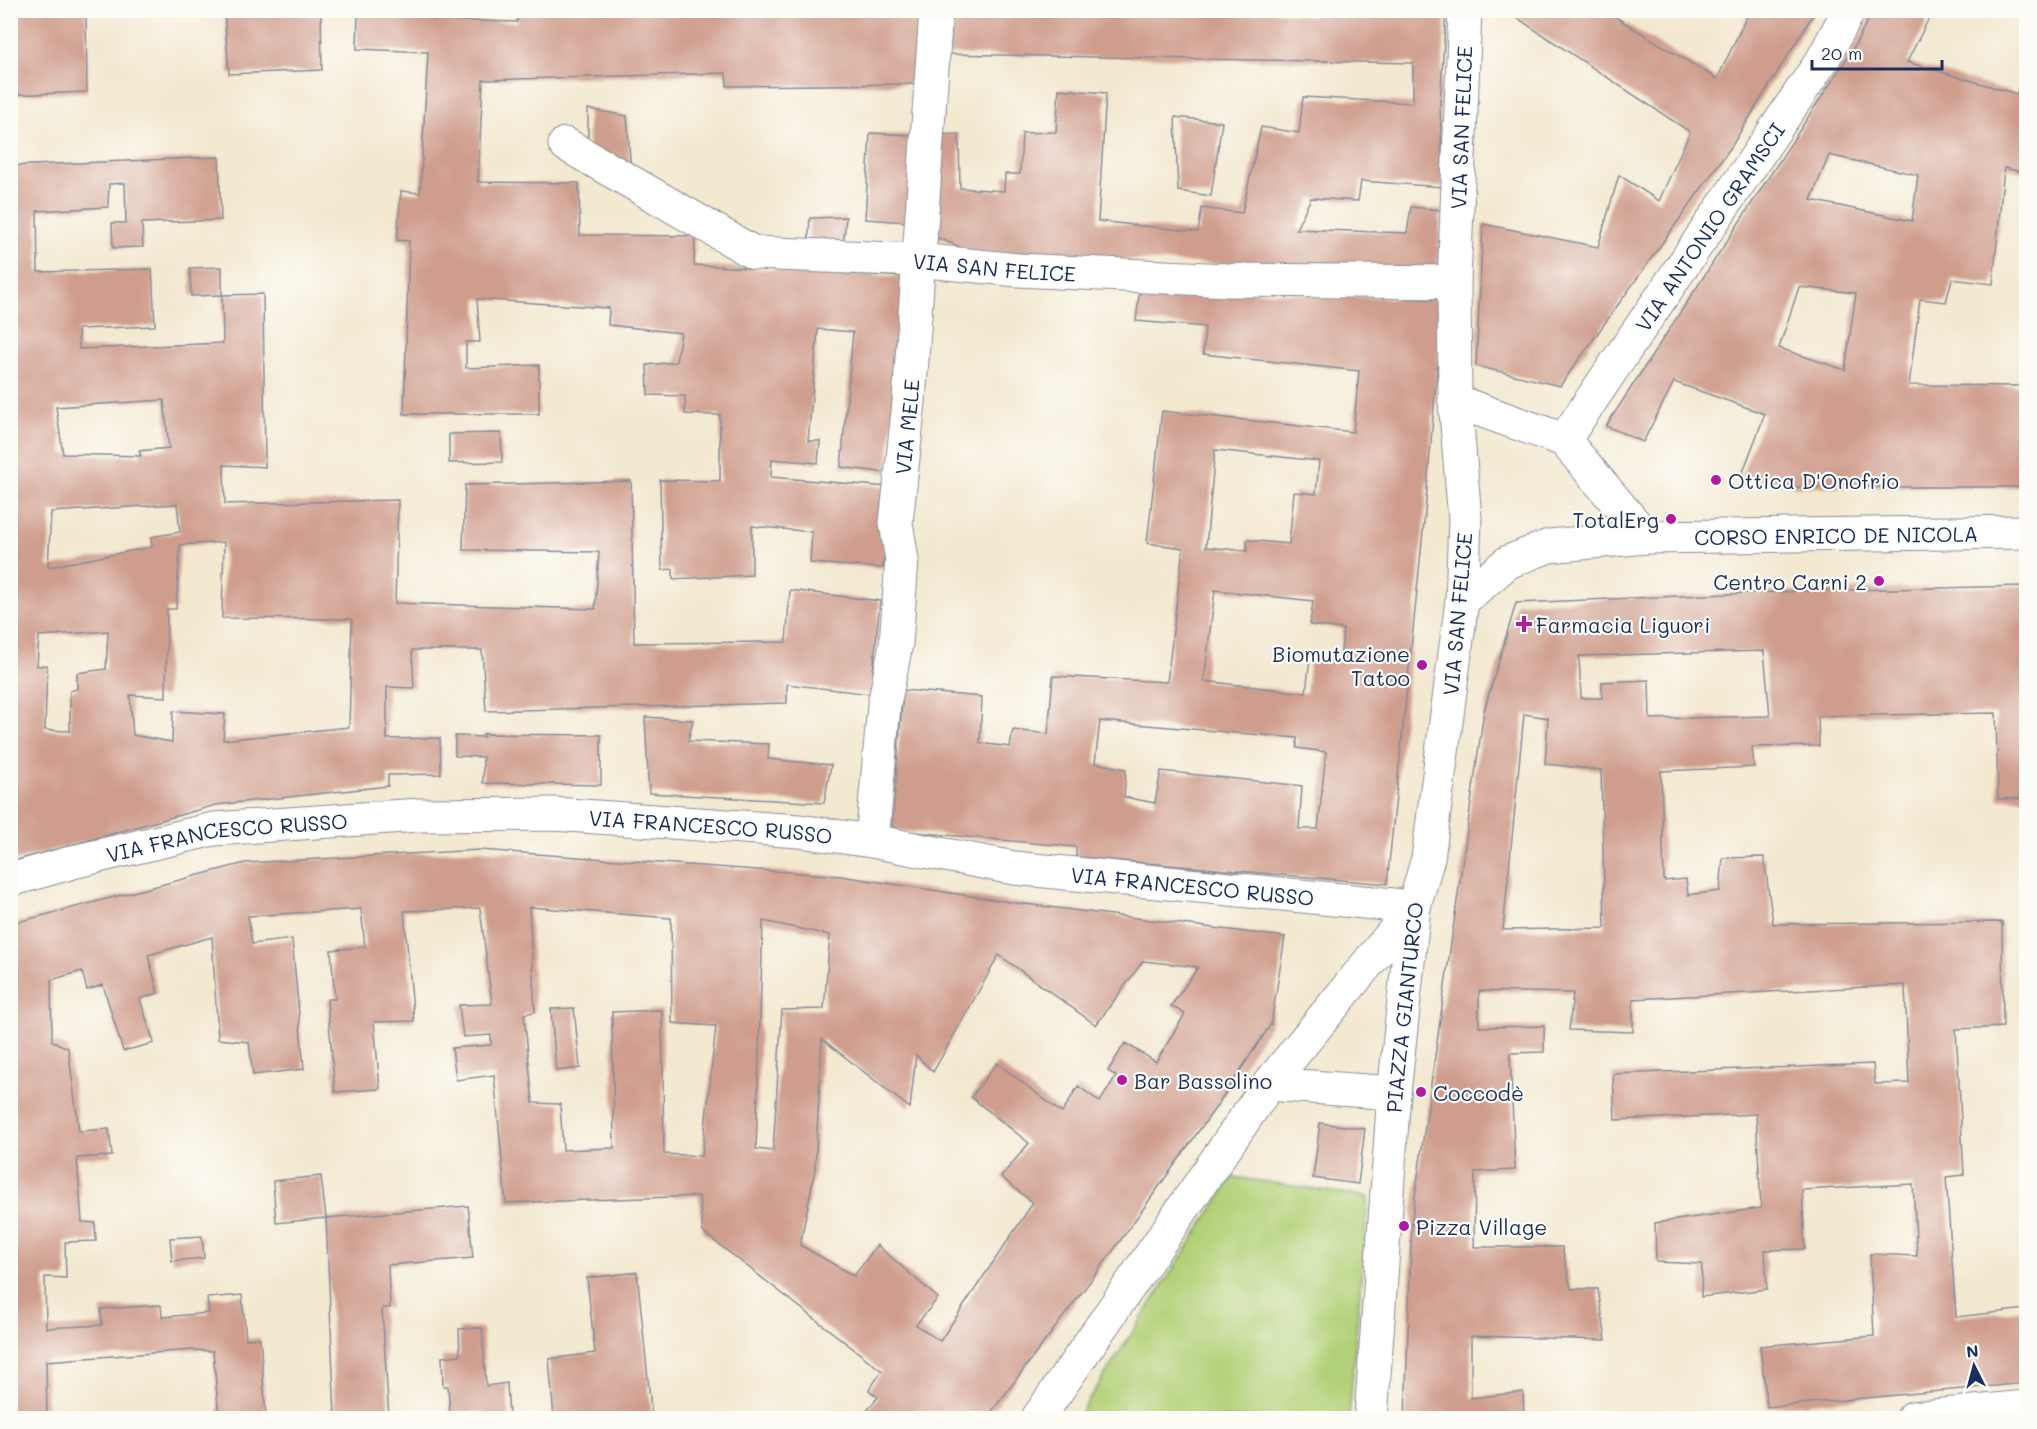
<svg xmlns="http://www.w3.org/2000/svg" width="2037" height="1429" viewBox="0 0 2037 1429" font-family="Mali,sans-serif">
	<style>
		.green { fill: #b2d077; stroke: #66806a; stroke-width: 1.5 }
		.building { fill: #cf9d8d; fill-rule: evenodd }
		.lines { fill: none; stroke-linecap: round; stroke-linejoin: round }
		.minor-casing { stroke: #878c97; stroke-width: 35 }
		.tertiary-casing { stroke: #878c97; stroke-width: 35 }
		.minor { stroke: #fff; stroke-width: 33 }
		.tertiary { stroke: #fff; stroke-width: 33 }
		.poi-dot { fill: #b5179e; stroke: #fdfcf7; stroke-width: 2 }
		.labels { text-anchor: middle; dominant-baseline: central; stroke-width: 4.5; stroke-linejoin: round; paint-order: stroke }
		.street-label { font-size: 21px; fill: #1b2f5e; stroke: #fdfcf7 }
		.poi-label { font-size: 21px; fill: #1b2f5e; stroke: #fdfcf7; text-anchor: start }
	</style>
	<rect width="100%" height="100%" fill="#fdfcf7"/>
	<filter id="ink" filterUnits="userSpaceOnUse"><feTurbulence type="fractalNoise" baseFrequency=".0167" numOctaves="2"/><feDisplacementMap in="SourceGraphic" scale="12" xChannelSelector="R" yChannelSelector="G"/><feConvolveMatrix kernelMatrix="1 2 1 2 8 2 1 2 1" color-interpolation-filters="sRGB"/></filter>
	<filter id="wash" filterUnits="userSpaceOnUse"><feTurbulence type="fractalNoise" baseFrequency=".008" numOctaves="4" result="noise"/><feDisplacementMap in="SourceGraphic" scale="24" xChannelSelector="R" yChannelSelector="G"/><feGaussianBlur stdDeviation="1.35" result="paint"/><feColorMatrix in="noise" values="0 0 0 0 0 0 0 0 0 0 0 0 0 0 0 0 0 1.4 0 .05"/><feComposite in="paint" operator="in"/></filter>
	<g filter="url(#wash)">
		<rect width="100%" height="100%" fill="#f3e8d0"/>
		<!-- green -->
		<path class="green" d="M 1233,1177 L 1368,1197 L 1349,1418 L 1077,1418 Z"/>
		<g id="blocks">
			<!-- building -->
			<path class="building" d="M 10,10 L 86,10 L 87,92 L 10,95 Z
				M 224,10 L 321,10 L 322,70 L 229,74 Z
				M 358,10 L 433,10 L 433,20 L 517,22 L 518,10 L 924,10 L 917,84 L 727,86 L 726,73 L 483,80 L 478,182 L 579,183 L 580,235 L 695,236 L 694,265 L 907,277 L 887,473 L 841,467 L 853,332 L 818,329 L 808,441 L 820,441 L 818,463 L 772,459 L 771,477 L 888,487 L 883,568 L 810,563 L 812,532 L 752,526 L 752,575 L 673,579 L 673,569 L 662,570 L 660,480 L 720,481 L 720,415 L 685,414 L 685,396 L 648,395 L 647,365 L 676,362 L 681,333 L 608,325 L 609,308 L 477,299 L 480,342 L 466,342 L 466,368 L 539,365 L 539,414 L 404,414 L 409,241 L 397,240 L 401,191 L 420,193 L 428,52 L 357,49 Z
				M 948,10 L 1268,10 L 1312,16 L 1313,10 L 1446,10 L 1440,104 L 1443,187 L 1361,181 L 1358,201 L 1311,198 L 1296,229 L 1407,233 L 1411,207 L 1441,210 L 1437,274 L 975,253 L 931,235 L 934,135 L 959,134 L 960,188 L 1004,191 L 1005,174 L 1020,174 L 1022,133 L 1056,132 L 1059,89 L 1106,93 L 1098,221 L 1198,232 L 1202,208 L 1242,213 L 1261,127 L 1299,133 L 1303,97 L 1413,103 L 1413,63 L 944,54 Z
				M 1505,10 L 1604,10 L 1717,79 L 1750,10 L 1816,10 L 1731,147 L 1560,386 L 1476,366 L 1483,224 L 1598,247 L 1619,175 L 1659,201 L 1690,132 Z
				M 1873,10 L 1933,10 L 1907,62 L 2017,94 L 2026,67 L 2026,173 L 2004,168 L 1993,284 L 1952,279 L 1946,302 L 1920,299 L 1909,385 L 2026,386 L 2026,487 L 1798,487 L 1741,477 L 1765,414 L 1674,382 L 1643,442 L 1606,426 L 1854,47 ZM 1829,155 L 1918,175 L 1912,221 L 1811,200 ZM 1799,287 L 1856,293 L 1845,370 L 1779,348 Z
				M 588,109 L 627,116 L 631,173 L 588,154 Z
				M 1175,117 L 1222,122 L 1211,196 L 1178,191 Z
				M 870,133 L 913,135 L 908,222 L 865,219 Z
				M 219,157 L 221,220 L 142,223 L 143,247 L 113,248 L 112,223 L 126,223 L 125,183 L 109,184 L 108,207 L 37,211 L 38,272 L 152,269 L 155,326 L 78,329 L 79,349 L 223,343 L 222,295 L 263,294 L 265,467 L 224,465 L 225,504 L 398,500 L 395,603 L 595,609 L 599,552 L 463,550 L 465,485 L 631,481 L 634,643 L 786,642 L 790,590 L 880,601 L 871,694 L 787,684 L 787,703 L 486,711 L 482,650 L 412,650 L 414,688 L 387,687 L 387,739 L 440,738 L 441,774 L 388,775 L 388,786 L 216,805 L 10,862 L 10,166 ZM 164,400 L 169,448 L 139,451 L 141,456 L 63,454 L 56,407 ZM 177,504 L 180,532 L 151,537 L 152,547 L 48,567 L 51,512 ZM 224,542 L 222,618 L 352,619 L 349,727 L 223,740 L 225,714 L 173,711 L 172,742 L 133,735 L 130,695 L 166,697 L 167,609 L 176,609 L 180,545 ZM 108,631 L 106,669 L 77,673 L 77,689 L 70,691 L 70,731 L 45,730 L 47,665 L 37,666 L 39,636 Z
				M 846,217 L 843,248 L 808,246 L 810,218 Z
				M 222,267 L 222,295 L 191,296 L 190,268 Z
				M 1140,287 L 1443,300 L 1425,512 L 1387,884 L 1076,857 L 1076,847 L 892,830 L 903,690 L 982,697 L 980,743 L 1010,747 L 1013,730 L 1048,734 L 1053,676 L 1167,682 L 1183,548 L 1147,543 L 1162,411 L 1353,432 L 1359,371 L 1203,354 L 1205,327 L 1136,321 ZM 1215,450 L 1319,461 L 1316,494 L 1294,492 L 1289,544 L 1247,540 L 1247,551 L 1206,547 ZM 1215,590 L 1313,601 L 1310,625 L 1343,629 L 1340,662 L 1310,658 L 1306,693 L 1204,681 ZM 1100,721 L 1297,738 L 1297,748 L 1326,752 L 1318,829 L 1299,829 L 1302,786 L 1161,771 L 1155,803 L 1124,797 L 1126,769 L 1095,763 Z
				M 501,433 L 502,462 L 449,463 L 449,434 Z
				M 2026,586 L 2026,798 L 1998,799 L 1996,713 L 1818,716 L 1819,746 L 1752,747 L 1754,767 L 1661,771 L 1664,881 L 1686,879 L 1688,895 L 1720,891 L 1723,858 L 1764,857 L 1773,924 L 2002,922 L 2003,1027 L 1956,1029 L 1964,1175 L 1946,1177 L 1956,1317 L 2026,1309 L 2026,1383 L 1767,1407 L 1760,1346 L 1874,1336 L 1870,1254 L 1917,1256 L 1913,1184 L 1802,1190 L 1805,1249 L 1765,1250 L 1767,1289 L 1701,1297 L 1702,1264 L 1656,1262 L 1655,1223 L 1761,1208 L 1756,1114 L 1615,1120 L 1613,1074 L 1873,1064 L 1875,1084 L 1909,1083 L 1905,985 L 1633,999 L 1633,1032 L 1569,1030 L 1573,993 L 1479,991 L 1479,1027 L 1544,1026 L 1544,1052 L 1510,1053 L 1515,1170 L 1475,1172 L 1474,1247 L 1562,1247 L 1571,1289 L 1598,1289 L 1606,1340 L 1471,1336 L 1471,1398 L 1523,1392 L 1524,1418 L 1405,1418 L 1412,1218 L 1484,711 L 1516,603 L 1801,591 ZM 1764,651 L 1770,716 L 1650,719 L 1649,680 L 1602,682 L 1602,698 L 1581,698 L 1579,656 ZM 1524,714 L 1548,718 L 1545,764 L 1601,770 L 1605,928 L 1503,930 Z
				M 645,717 L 693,720 L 688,741 L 769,744 L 768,759 L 831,765 L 824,803 L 649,793 Z
				M 483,734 L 601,735 L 601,785 L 483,783 L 483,757 L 455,756 L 455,736 L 484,737 Z
				M 480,850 L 841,876 L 1009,902 L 1285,937 L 1271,1024 L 1216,1107 L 1110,1255 L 987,1418 L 861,1418 L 878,1397 L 869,1390 L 882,1371 L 703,1232 L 699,1196 L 506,1203 L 494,1075 L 456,1080 L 452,1048 L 491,1045 L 491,1035 L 463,1037 L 459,1005 L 492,1004 L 480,908 L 404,911 L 414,1021 L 374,1022 L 380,1089 L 335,1092 L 327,999 L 335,999 L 331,950 L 365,947 L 361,909 L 248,916 L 252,944 L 292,939 L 304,1069 L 253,1075 L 249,1042 L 218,1039 L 212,937 L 148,955 L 158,993 L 140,999 L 154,1043 L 123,1051 L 103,985 L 87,990 L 82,971 L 51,980 L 52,1041 L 68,1048 L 79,1131 L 109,1129 L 112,1156 L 77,1158 L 82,1222 L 95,1223 L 96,1241 L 65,1242 L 66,1278 L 45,1277 L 46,1328 L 102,1325 L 101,1309 L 161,1305 L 162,1317 L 209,1313 L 207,1298 L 242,1295 L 246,1339 L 260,1338 L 266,1416 L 278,1415 L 278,1418 L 219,1418 L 213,1351 L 193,1350 L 46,1361 L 47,1418 L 10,1418 L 10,924 L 245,863 ZM 529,907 L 671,918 L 672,1023 L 716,1026 L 702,1156 L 664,1154 L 662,1010 L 612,1012 L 614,1148 L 563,1150 L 560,1104 L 533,1103 L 524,1014 L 535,1012 ZM 763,921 L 830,935 L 824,1009 L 782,1010 L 773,1151 L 756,1149 ZM 999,955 L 1096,1025 L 1143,961 L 1198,967 L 1171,1006 L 1185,1014 L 1156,1062 L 1125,1043 L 1108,1071 L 1116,1076 L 1100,1102 L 1078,1086 L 1062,1113 L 997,1063 L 971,1097 L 1029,1143 L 1001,1177 L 1033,1203 L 940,1341 L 916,1325 L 938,1298 L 877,1245 L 854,1276 L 800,1245 L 815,1170 L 822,1039 L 910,1108 L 916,1055 L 933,1072 Z
				M 574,1008 L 580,1068 L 556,1071 L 551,1009 Z
				M 1320,1123 L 1365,1129 L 1358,1184 L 1313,1178 Z
				M 321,1176 L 326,1218 L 276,1223 L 273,1181 Z
				M 468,1206 L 473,1258 L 388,1265 L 390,1308 L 382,1308 L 389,1418 L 335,1418 L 326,1218 Z
				M 202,1236 L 204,1258 L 172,1261 L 170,1238 Z
				M 637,1272 L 652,1418 L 554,1418 L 549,1359 L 595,1353 L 587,1278 Z
				M 482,1328 L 486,1386 L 507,1383 L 509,1418 L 488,1418 L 487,1412 L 450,1413 L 448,1386 L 443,1386 L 442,1357 L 460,1355 L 459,1329 Z"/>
		</g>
	</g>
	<g filter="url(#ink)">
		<use href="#blocks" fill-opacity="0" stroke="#878c97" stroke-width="1.5"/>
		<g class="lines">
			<defs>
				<g id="minor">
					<path id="s1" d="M 565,144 L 754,253 L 917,260 L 1018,270 L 1228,280 L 1454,282"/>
					<path d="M 1455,401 L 1564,440 L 1646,537"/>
					<path id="s2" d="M 1564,440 L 1823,59 L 1849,10"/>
					<path id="s3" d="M 1462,601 L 1465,519 L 1455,401 L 1454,282 L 1465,10"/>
					<path id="s4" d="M 872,841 L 884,705 L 896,644 L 902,560 L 896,523 L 909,402 L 936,10"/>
				</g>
				<g id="tertiary">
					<path id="s5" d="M 10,880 L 77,861 L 214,829 L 419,815 L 553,814 L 799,831 L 872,841 L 1014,868 L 1414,907"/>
					<path d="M 1269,1084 L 1394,1093"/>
					<path d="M 1038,1418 L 1269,1084 L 1414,907"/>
					<path id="s6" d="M 1371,1418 L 1394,1093 L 1414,907 L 1428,858 L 1462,601 L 1508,562 L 1549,546 L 1646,537 L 2026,532"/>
					<path d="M 1913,1418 L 2026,1407"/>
				</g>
			</defs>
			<!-- minor casing -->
			<use href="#minor" class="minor-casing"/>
			<!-- tertiary casing -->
			<use href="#tertiary" class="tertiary-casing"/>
			<!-- minor -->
			<use href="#minor" class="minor"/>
			<!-- tertiary -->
			<use href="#tertiary" class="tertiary"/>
		</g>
	</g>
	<!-- markers -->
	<g class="poi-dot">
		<circle cx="1716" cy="480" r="6"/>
		<circle cx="1671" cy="519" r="6"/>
		<circle cx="1879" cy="581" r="6"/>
		<path d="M1521 615h6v6h6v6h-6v6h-6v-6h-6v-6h6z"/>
		<circle cx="1422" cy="665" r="6"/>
		<circle cx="1122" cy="1080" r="6"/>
		<circle cx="1421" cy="1092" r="6"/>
		<circle cx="1404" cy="1226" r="6"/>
	</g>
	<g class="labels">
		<!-- street labels -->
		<g class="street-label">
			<text stroke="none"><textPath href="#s3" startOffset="474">VIA SAN FELICE</textPath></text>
			<text stroke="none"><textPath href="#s2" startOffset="258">VIA ANTONIO GRAMSCI</textPath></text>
			<text stroke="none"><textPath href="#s1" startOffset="459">VIA SAN FELICE</textPath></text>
			<text stroke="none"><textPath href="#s4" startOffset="417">VIA MELE</textPath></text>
			<text stroke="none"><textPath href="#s6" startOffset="1215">CORSO ENRICO DE NICOLA</textPath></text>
			<text transform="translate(1457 614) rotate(-85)">VIA SAN FELICE</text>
			<text stroke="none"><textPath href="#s5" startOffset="708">VIA FRANCESCO RUSSO</textPath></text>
			<text stroke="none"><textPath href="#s5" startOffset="222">VIA FRANCESCO RUSSO</textPath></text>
			<text stroke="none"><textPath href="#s5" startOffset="1194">VIA FRANCESCO RUSSO</textPath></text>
			<text stroke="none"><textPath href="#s6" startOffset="412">PIAZZA GIANTURCO</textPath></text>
		</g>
		<!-- poi labels -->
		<g class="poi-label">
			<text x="1728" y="480">Ottica D'Onofrio</text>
			<text x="1659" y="519" text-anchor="end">TotalErg</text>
			<text x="1867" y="581" text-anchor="end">Centro Carni 2</text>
			<text x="1536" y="624">Farmacia Liguori</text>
			<text x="1410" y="653" text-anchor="end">Biomutazione<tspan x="1410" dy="24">Tatoo</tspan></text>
			<text x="1134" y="1080">Bar Bassolino</text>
			<text x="1433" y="1092">Coccodè</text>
			<text x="1416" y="1226">Pizza Village</text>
		</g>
	</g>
	<!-- margin -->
	<rect width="2037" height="1429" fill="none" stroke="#fdfcf7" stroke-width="36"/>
	<!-- north arrow -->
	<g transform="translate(1974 1366) rotate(354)" stroke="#fdfcf7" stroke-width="4.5" paint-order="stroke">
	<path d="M0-4.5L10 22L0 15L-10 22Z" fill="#1b2f5e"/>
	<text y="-9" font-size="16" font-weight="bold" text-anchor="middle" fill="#1b2f5e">N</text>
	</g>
	<!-- scale -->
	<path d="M1812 60v9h130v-9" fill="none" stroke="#1b2f5e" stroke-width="3"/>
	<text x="1821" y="60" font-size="18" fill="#1b2f5e" stroke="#fdfcf7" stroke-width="4.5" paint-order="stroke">20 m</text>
</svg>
